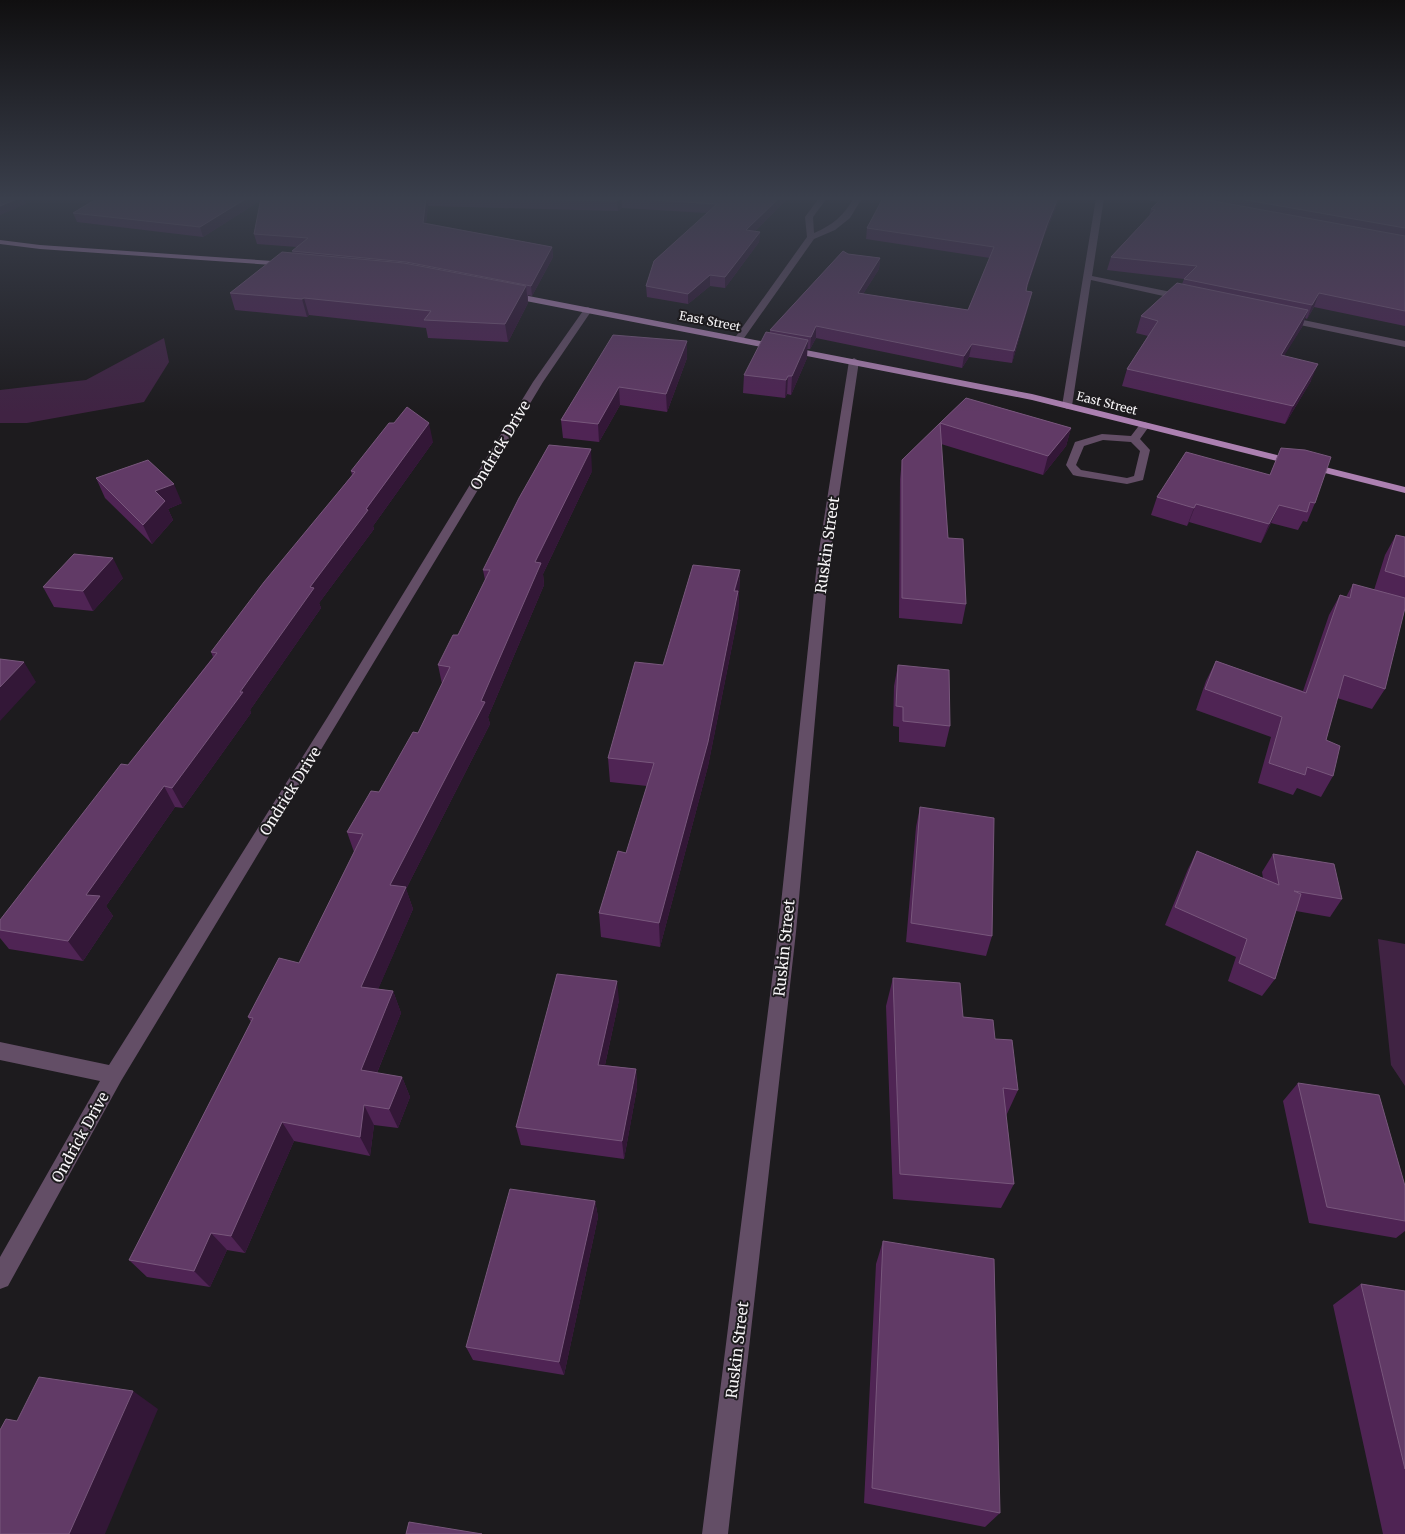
<svg xmlns="http://www.w3.org/2000/svg" width="1405" height="1534" viewBox="0 0 1405 1534" font-family="Merriweather,serif">
	<style>
		.green { fill: #402343 }
		.lines { fill: none; stroke-linecap: round; stroke-linejoin: round }
		.minor { fill: #634e66; fill-rule: evenodd }
		.major { fill: #ac80b1; fill-rule: evenodd }
		.wall { fill: #4f2454 }
		.shaded-wall { fill: #331737 }
		.building { fill: #613a66; stroke: #78577c }
		.labels { text-anchor: middle; dominant-baseline: central; stroke-width: 4; stroke-linejoin: round; paint-order: stroke }
		.far-street-label { font-size: 12px; fill: #f6f4f6; stroke: #1d1b1e }
		.street-label { font-size: 15px; fill: #f6f4f6; stroke: #1d1b1e }
	</style>
	<rect width="100%" height="100%" fill="#1d1b1e"/>
	<!-- green -->
	<path class="green" d="M 164,338 L 169,362 L 144,402 L 27,423 L 0,423 L 0,390 L 86,380 Z
		M 1378,939 L 1405,944 L 1405,1086 L 1391,1065 Z"/>
	<g class="lines">
		<!-- minor -->
		<path class="minor" d="M 819,198 L 827,198 L 813,217 L 814,233 C 833,225 844,215 854,198 L 862,198 L 850,218 L 835,230 L 814,239 L 742,341 L 736,341 L 734,339 L 807,237 L 805,217 Z
			M 1096,198 L 1104,198 L 1092,276 L 1186,295 L 1190,298 L 1186,301 L 1091,280 L 1072,406 L 1067,409 L 1062,406 Z
			M 1137,198 L 1153,198 L 1181,204 L 1177,206 Z
			M 588,307 L 592,310 L 543,382 L 121,1081 L 8,1286 L 0,1289 L 0,1257 L 100,1081 L 0,1060 L 0,1042 L 109,1065 L 327,718 L 533,382 L 585,308 Z
			M 1284,316 L 1405,341 L 1405,347 L 1281,321 L 1281,317 Z
			M 854,358 L 859,361 L 829,563 L 796,932 L 728,1534 L 702,1534 L 778,932 L 817,563 L 849,361 Z
			M 1145,422 L 1150,425 L 1140,439 L 1150,450 L 1143,480 L 1127,484 L 1077,476 L 1073,475 L 1066,465 L 1075,442 L 1102,434 L 1131,436 L 1141,423 ZM 1103,440 L 1131,442 L 1140,451 L 1134,476 L 1127,478 L 1081,470 L 1076,465 L 1084,446 Z"/>
		<!-- major -->
		<path class="major" d="M 0,240 L 40,245 L 287,262 L 291,264 L 287,266 L 40,249 L 0,244 Z
			M 508,292 L 1032,394 L 1405,487 L 1405,493 L 1032,400 L 505,297 L 505,293 Z"/>
	</g>
	<!-- wall -->
	<path class="wall" d="M 98,198 L 788,198 L 755,231 L 760,232 L 759,242 L 725,288 L 710,286 L 688,304 L 647,297 L 646,286 L 707,213 L 622,208 L 618,211 L 428,206 L 426,223 L 552,247 L 553,257 L 532,296 L 528,295 L 528,303 L 508,342 L 428,338 L 426,328 L 309,315 L 307,317 L 235,310 L 230,293 L 293,253 L 292,251 L 297,247 L 257,244 L 254,234 L 261,200 L 203,237 L 77,222 L 73,213 Z
		M 883,198 L 1060,198 L 1044,236 L 1026,291 L 1029,304 L 1012,363 L 969,357 L 962,368 L 816,338 L 810,349 L 807,349 L 807,358 L 791,395 L 787,394 L 785,398 L 743,393 L 744,375 L 770,333 L 770,330 L 848,254 L 880,258 L 879,269 L 863,294 L 968,310 L 990,258 L 866,239 L 867,228 Z
		M 1162,198 L 1405,198 L 1405,326 L 1314,307 L 1307,319 L 1305,318 L 1302,327 L 1284,355 L 1311,381 L 1285,424 L 1122,386 L 1127,369 L 1148,336 L 1136,333 L 1141,316 L 1182,284 L 1184,279 L 1107,270 L 1111,257 L 1149,216 L 1151,209 Z
		M 687,341 L 687,358 L 667,412 L 620,405 L 599,442 L 563,438 L 561,420 Z
		M 966,398 L 1071,428 L 1066,446 L 1043,475 L 941,444 L 948,538 L 966,604 L 962,624 L 899,618 L 900,479 L 902,460 Z
		M 433,442 L 373,526 L 374,529 L 319,603 L 321,608 L 250,710 L 251,713 L 183,808 L 175,807 L 106,906 L 113,916 L 83,961 L 9,949 L 0,938 L 0,920 L 128,765 L 213,657 L 211,652 L 352,475 L 351,471 Z
		M 1281,448 L 1315,503 L 1307,522 L 1303,521 L 1298,530 L 1271,523 L 1261,543 L 1189,522 L 1187,526 L 1151,515 L 1157,497 L 1270,475 Z
		M 592,471 L 543,574 L 544,585 L 488,717 L 490,724 L 406,889 L 413,909 L 378,989 L 393,991 L 401,1013 L 377,1073 L 402,1077 L 410,1097 L 398,1128 L 374,1125 L 370,1156 L 294,1141 L 245,1253 L 227,1250 L 210,1287 L 147,1277 L 129,1260 L 251,1022 L 248,1017 L 299,963 L 354,852 L 347,832 L 379,792 L 418,733 L 442,684 L 438,665 L 458,635 L 485,580 L 483,570 Z
		M 96,478 L 182,503 L 168,509 L 173,520 L 152,544 L 105,498 Z
		M 1396,535 L 1405,537 L 1405,608 L 1385,689 L 1372,709 L 1337,698 L 1326,740 L 1333,776 L 1321,797 L 1297,788 L 1293,795 L 1258,783 L 1271,737 L 1196,710 L 1206,681 L 1216,661 L 1303,691 L 1329,615 L 1340,595 L 1346,597 L 1353,584 L 1374,590 L 1385,555 Z
		M 740,570 L 738,616 L 708,766 L 660,947 L 601,937 L 599,913 L 626,853 L 647,786 L 610,782 L 608,758 L 663,665 Z
		M 123,578 L 93,611 L 54,607 L 43,587 Z
		M 898,665 L 950,726 L 945,747 L 899,742 L 899,727 L 893,726 L 894,686 Z
		M 920,807 L 992,936 L 986,956 L 906,942 L 916,827 Z
		M 1197,851 L 1263,878 L 1262,872 L 1273,854 L 1342,899 L 1330,917 L 1296,911 L 1275,979 L 1262,996 L 1228,981 L 1236,957 L 1165,925 L 1188,869 Z
		M 893,978 L 963,1017 L 995,1039 L 1018,1090 L 1006,1116 L 1014,1184 L 1001,1208 L 893,1199 L 886,1006 Z
		M 619,1000 L 605,1065 L 636,1069 L 637,1088 L 624,1159 L 521,1145 L 516,1127 Z
		M 1298,1083 L 1405,1186 L 1405,1231 L 1396,1238 L 1309,1223 L 1283,1101 Z
		M 595,1201 L 598,1217 L 564,1375 L 473,1360 L 466,1347 Z
		M 883,1241 L 1000,1513 L 985,1527 L 864,1503 L 876,1264 Z
		M 1361,1284 L 1405,1291 L 1405,1534 L 1383,1534 L 1333,1305 Z"/>
	<!-- shaded-wall -->
	<path class="shaded-wall" d="M 19,198 L 23,198 L 26,204 L 0,215 L 0,206 Z
		M 247,198 L 264,198 L 203,237 L 200,227 Z
		M 426,198 L 428,206 L 425,232 L 423,223 Z
		M 622,198 L 622,208 L 618,211 L 617,201 Z
		M 779,198 L 788,198 L 746,240 L 746,230 Z
		M 1058,198 L 1060,198 L 1044,236 L 1024,297 L 1027,285 L 1047,225 Z
		M 760,232 L 759,242 L 725,288 L 725,277 Z
		M 552,247 L 553,257 L 532,296 L 531,286 Z
		M 880,258 L 879,269 L 856,305 L 858,293 Z
		M 710,275 L 710,286 L 688,304 L 688,294 Z
		M 526,286 L 528,303 L 508,342 L 505,324 Z
		M 1032,292 L 1029,304 L 1012,363 L 1014,351 Z
		M 1319,293 L 1314,307 L 1307,319 L 1312,305 Z
		M 304,298 L 309,315 L 307,317 L 302,299 Z
		M 1308,310 L 1302,327 L 1274,372 L 1281,355 Z
		M 816,326 L 816,338 L 810,349 L 811,337 Z
		M 808,340 L 807,358 L 791,395 L 792,376 Z
		M 687,341 L 687,358 L 667,412 L 666,394 Z
		M 972,344 L 969,357 L 962,368 L 964,356 Z
		M 1318,364 L 1311,381 L 1285,424 L 1293,406 Z
		M 788,376 L 787,394 L 785,398 L 786,380 Z
		M 619,387 L 620,405 L 599,442 L 598,424 Z
		M 429,423 L 433,442 L 373,526 L 374,529 L 319,603 L 321,608 L 250,710 L 251,713 L 183,808 L 172,788 L 240,692 L 310,587 Z
		M 1071,428 L 1066,446 L 1043,475 L 1048,456 Z
		M 591,449 L 592,471 L 543,574 L 544,585 L 488,717 L 490,724 L 406,889 L 413,909 L 370,1008 L 361,987 L 390,885 L 481,701 L 535,562 Z
		M 174,484 L 182,503 L 168,509 L 173,520 L 152,544 L 143,525 L 155,491 Z
		M 1196,504 L 1189,522 L 1187,526 L 1194,508 Z
		M 1279,505 L 1271,523 L 1261,543 L 1269,524 Z
		M 113,558 L 123,578 L 93,611 L 83,591 Z
		M 740,570 L 738,616 L 708,766 L 660,947 L 659,923 Z
		M 24,662 L 36,682 L 0,721 L 0,687 Z
		M 164,786 L 175,807 L 106,906 L 113,916 L 83,961 L 68,941 L 86,895 Z
		M 617,981 L 619,1000 L 601,1083 L 598,1065 Z
		M 393,991 L 401,1013 L 370,1090 L 361,1070 Z
		M 636,1069 L 637,1088 L 624,1159 L 622,1141 Z
		M 402,1077 L 410,1097 L 398,1128 L 389,1109 Z
		M 364,1105 L 374,1125 L 370,1156 L 360,1137 Z
		M 282,1122 L 294,1141 L 245,1253 L 231,1236 Z
		M 595,1201 L 598,1217 L 564,1375 L 559,1362 Z
		M 211,1233 L 227,1250 L 210,1287 L 194,1271 Z
		M 133,1391 L 158,1409 L 105,1534 L 69,1534 Z"/>
	<!-- building -->
	<path class="building" d="M 0,198 L 19,198 L 0,206 Z
		M 98,198 L 247,198 L 200,227 L 73,213 Z
		M 261,198 L 426,198 L 423,223 L 552,247 L 531,286 L 406,262 L 292,251 L 308,238 L 254,234 Z
		M 476,198 L 779,198 L 746,230 L 760,232 L 725,277 L 710,275 L 688,294 L 646,286 L 654,261 L 717,204 L 622,198 L 617,201 Z
		M 883,198 L 1058,198 L 1047,225 L 1027,285 L 1026,291 L 1032,292 L 1014,351 L 972,344 L 964,356 L 816,326 L 811,337 L 770,330 L 843,251 L 848,254 L 880,258 L 858,293 L 968,310 L 994,247 L 867,228 Z
		M 1162,198 L 1197,198 L 1405,236 L 1405,311 L 1319,293 L 1312,305 L 1184,279 L 1197,266 L 1111,257 L 1155,210 L 1151,209 Z
		M 1235,198 L 1405,198 L 1405,228 Z
		M 282,252 L 404,263 L 526,286 L 505,324 L 424,320 L 431,311 L 304,298 L 302,299 L 230,293 Z
		M 1177,283 L 1308,310 L 1281,355 L 1318,364 L 1293,406 L 1127,369 L 1158,321 L 1141,316 Z
		M 766,332 L 808,340 L 792,376 L 788,376 L 786,380 L 744,375 Z
		M 613,335 L 687,341 L 666,394 L 619,387 L 598,424 L 561,420 Z
		M 966,398 L 1071,428 L 1048,456 L 940,423 Z
		M 407,407 L 429,423 L 366,509 L 368,510 L 310,587 L 314,588 L 240,692 L 243,692 L 172,788 L 164,786 L 86,895 L 100,896 L 68,941 L 0,930 L 0,920 L 121,764 L 128,765 L 217,653 L 211,652 L 264,582 L 355,472 L 351,471 L 389,423 L 394,423 Z
		M 940,423 L 948,538 L 963,539 L 966,604 L 902,598 L 902,460 Z
		M 549,445 L 591,449 L 535,562 L 541,563 L 481,701 L 485,702 L 390,885 L 406,887 L 361,987 L 393,991 L 361,1070 L 402,1077 L 389,1109 L 364,1105 L 360,1137 L 282,1122 L 231,1236 L 211,1233 L 194,1271 L 129,1260 L 253,1018 L 248,1017 L 279,958 L 299,963 L 363,834 L 347,832 L 371,791 L 379,792 L 413,732 L 418,733 L 450,667 L 438,665 L 453,635 L 458,635 L 490,570 L 483,570 L 519,498 Z
		M 1281,448 L 1305,450 L 1331,457 L 1315,503 L 1310,502 L 1307,512 L 1279,505 L 1269,524 L 1196,504 L 1194,508 L 1157,497 L 1186,452 L 1270,475 Z
		M 148,460 L 174,484 L 155,491 L 165,501 L 143,525 L 96,478 Z
		M 1396,535 L 1405,537 L 1405,577 L 1385,571 Z
		M 74,554 L 113,558 L 83,591 L 43,587 Z
		M 693,565 L 740,570 L 734,591 L 738,591 L 708,742 L 659,923 L 599,913 L 618,851 L 626,853 L 654,763 L 608,758 L 635,662 L 663,665 Z
		M 1353,584 L 1405,598 L 1405,608 L 1385,689 L 1344,675 L 1326,740 L 1340,746 L 1333,776 L 1307,767 L 1305,775 L 1269,763 L 1282,717 L 1205,689 L 1216,661 L 1306,693 L 1340,595 L 1350,598 Z
		M 0,659 L 24,662 L 0,687 Z
		M 898,665 L 949,670 L 950,726 L 903,721 L 903,707 L 896,706 Z
		M 920,807 L 994,818 L 992,936 L 911,923 Z
		M 1197,851 L 1279,885 L 1273,854 L 1334,864 L 1342,899 L 1294,891 L 1301,894 L 1275,979 L 1239,963 L 1247,939 L 1175,907 Z
		M 557,974 L 617,981 L 598,1065 L 636,1069 L 622,1141 L 516,1127 Z
		M 893,978 L 960,983 L 963,1017 L 993,1020 L 995,1039 L 1012,1040 L 1018,1090 L 1003,1088 L 1014,1184 L 900,1174 Z
		M 1298,1083 L 1379,1095 L 1405,1186 L 1405,1221 L 1327,1207 Z
		M 510,1189 L 595,1201 L 559,1362 L 466,1347 Z
		M 883,1241 L 994,1259 L 1000,1513 L 872,1488 Z
		M 1361,1284 L 1405,1291 L 1405,1469 Z
		M 39,1377 L 133,1391 L 69,1534 L 0,1534 L 0,1430 L 6,1419 L 17,1421 Z
		M 409,1522 L 482,1534 L 406,1534 Z"/>
	<!-- sky -->
	<linearGradient id="sky" x2="0" y2="1"><stop stop-color="#100f10"/><stop offset="0.48" stop-color="#3a3f4c"/><stop offset="1" stop-color="#3a3f4c" stop-opacity="0"/></linearGradient>
	<rect width="1405" height="413" fill="url(#sky)"/>
	<g class="labels">
		<!-- far-street labels -->
		<g class="far-street-label">
			<text transform="translate(710 321) rotate(11)">East Street</text>
			<text transform="translate(1107 403) rotate(14)">East Street</text>
		</g>
		<!-- street labels -->
		<g class="street-label">
			<text transform="translate(500 445) rotate(-59)">Ondrick Drive</text>
			<text transform="translate(827 545) rotate(-82)">Ruskin Street</text>
			<text transform="translate(290 791) rotate(-58)">Ondrick Drive</text>
			<text transform="translate(784 948) rotate(-84)">Ruskin Street</text>
			<text transform="translate(80 1137) rotate(-61)">Ondrick Drive</text>
			<text transform="translate(737 1350) rotate(-83)">Ruskin Street</text>
		</g>
	</g>
</svg>
